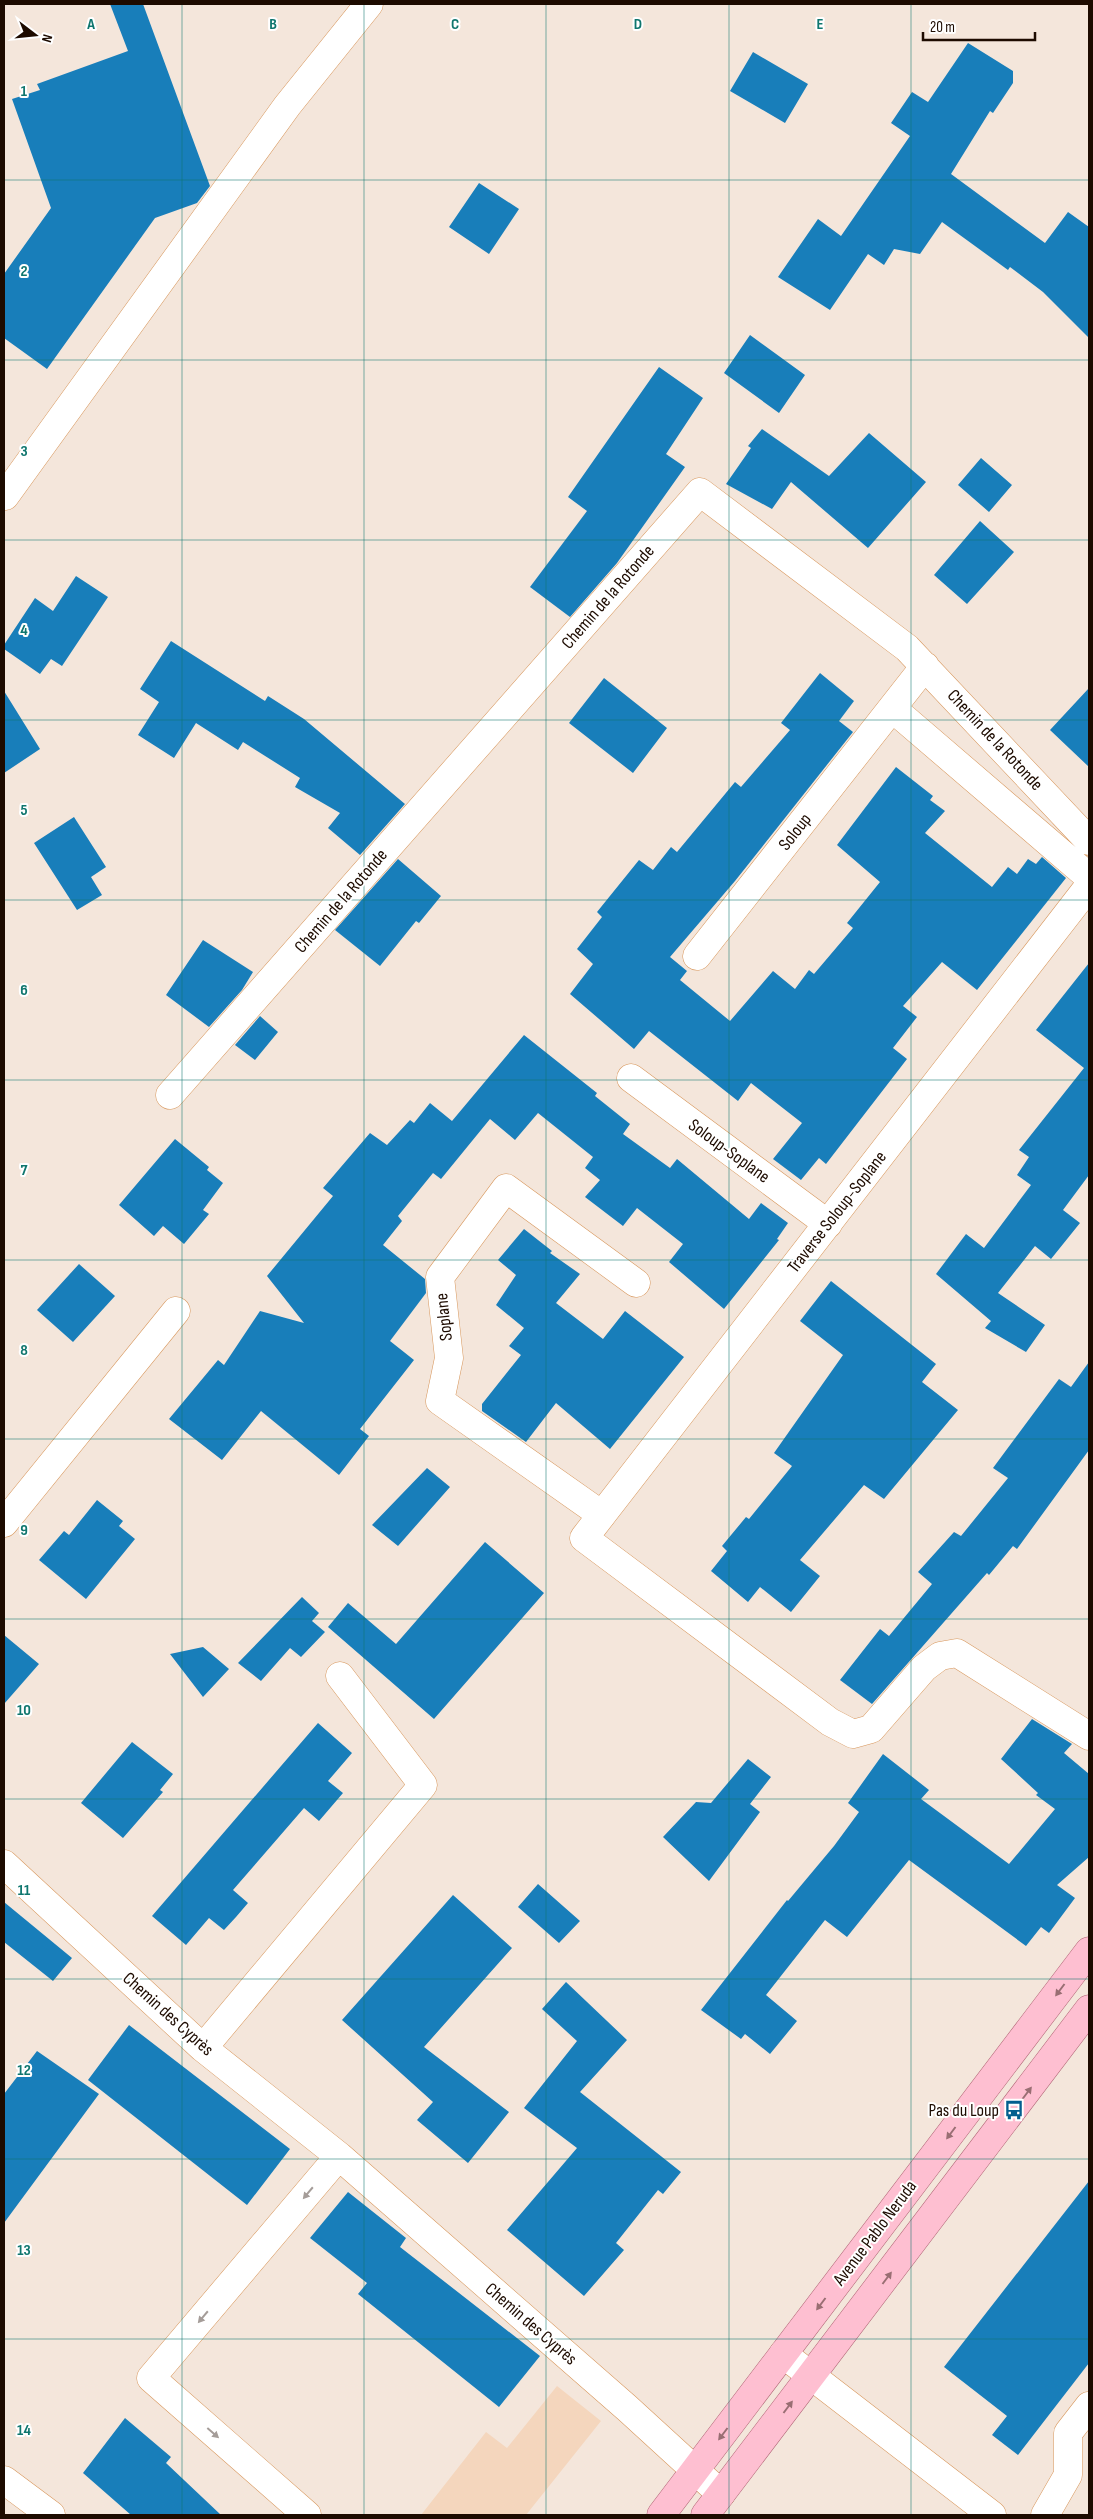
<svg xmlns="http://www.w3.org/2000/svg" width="1093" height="2519" viewBox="0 0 1093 2519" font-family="'Sofia Sans Condensed',sans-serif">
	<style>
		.built { fill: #f4d6bd }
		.building { fill: #187eba }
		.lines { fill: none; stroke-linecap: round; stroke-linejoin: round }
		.minor-casing { stroke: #d8975c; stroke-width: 29 }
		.major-casing { stroke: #af6474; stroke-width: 29 }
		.minor { stroke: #fff; stroke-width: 28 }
		.major { stroke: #febfd1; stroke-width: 28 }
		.oneway { fill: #996e73 }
		.oneway2 { fill: #a59d99 }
		.grid { fill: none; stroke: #0f766e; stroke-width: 1; stroke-opacity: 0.55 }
		.labels { text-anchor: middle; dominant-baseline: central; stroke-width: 4; stroke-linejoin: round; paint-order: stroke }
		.street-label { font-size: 18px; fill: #1d0b00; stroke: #fff }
		.poi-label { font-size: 18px; fill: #1d0b00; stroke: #fff; text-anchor: end }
		.grid-label { font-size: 16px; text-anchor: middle; font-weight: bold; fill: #0f766e; stroke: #fff; stroke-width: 4; stroke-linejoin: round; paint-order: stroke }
	</style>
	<rect width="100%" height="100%" fill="#f4e6db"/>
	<!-- built -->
	<path class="built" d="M 557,2386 L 601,2421 L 526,2515 L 421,2515 L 486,2432 L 507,2448 Z"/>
	<!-- building -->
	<path class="building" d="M 110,4 L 143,4 L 210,186 L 197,203 L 155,218 L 47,369 L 4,338 L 4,274 L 51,208 L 12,99 L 40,90 L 37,84 L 128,51 Z
		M 968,43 L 1013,71 L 1013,83 L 993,113 L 990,111 L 951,174 L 1045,243 L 1068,212 L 1089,227 L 1089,338 L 1043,292 L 1010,267 L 1008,270 L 942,222 L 920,254 L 894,249 L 884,265 L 868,254 L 830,310 L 778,277 L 818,219 L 841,236 L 910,136 L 891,123 L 912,92 L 928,102 Z
		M 753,52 L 808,84 L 785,123 L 730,91 Z
		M 479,183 L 519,209 L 489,254 L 449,227 Z
		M 750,335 L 805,375 L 779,413 L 724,373 Z
		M 659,367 L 703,398 L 666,454 L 685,467 L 617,563 L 570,617 L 530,587 L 587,511 L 568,497 Z
		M 762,429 L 829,476 L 869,433 L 926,482 L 868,548 L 791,482 L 772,509 L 726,484 L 751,448 L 748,446 Z
		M 981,458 L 1012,485 L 989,512 L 958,485 Z
		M 980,521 L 1014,552 L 967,604 L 934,575 Z
		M 76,576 L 108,597 L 62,666 L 51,659 L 40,674 L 4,649 L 4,645 L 35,598 L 53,611 Z
		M 171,641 L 265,701 L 268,696 L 304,719 L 405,804 L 360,855 L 328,828 L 340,813 L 295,787 L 300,778 L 243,742 L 238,750 L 196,723 L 174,758 L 138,735 L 159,702 L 140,689 Z
		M 820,673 L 854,701 L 839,721 L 853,732 L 735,881 L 670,957 L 687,971 L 680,980 L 730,1021 L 773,971 L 795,989 L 809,970 L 814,974 L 853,928 L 847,923 L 880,882 L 837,845 L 896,767 L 933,796 L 930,800 L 945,811 L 925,833 L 992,887 L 1008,867 L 1017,874 L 1028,859 L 1036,864 L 1042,857 L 1066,878 L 977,990 L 942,962 L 903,1006 L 917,1017 L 893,1048 L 907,1059 L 826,1164 L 819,1158 L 801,1180 L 773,1159 L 802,1123 L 751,1083 L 738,1101 L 649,1031 L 634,1049 L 570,994 L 593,964 L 577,949 L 602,917 L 597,912 L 639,860 L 653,870 L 671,847 L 677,852 L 735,782 L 741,787 L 790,730 L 781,723 Z
		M 604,678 L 667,728 L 633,773 L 569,723 Z
		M 1089,688 L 1089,767 L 1050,730 Z
		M 4,691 L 40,749 L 4,773 Z
		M 74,817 L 106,867 L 91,877 L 102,895 L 77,910 L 34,843 Z
		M 398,859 L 441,896 L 419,923 L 416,921 L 380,966 L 335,930 Z
		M 203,940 L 253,972 L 242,990 L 209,1027 L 166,995 Z
		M 1089,963 L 1089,1175 L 1063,1210 L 1080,1223 L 1051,1259 L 1035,1246 L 998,1293 L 1045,1325 L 1026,1352 L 985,1328 L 991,1321 L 936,1274 L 966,1234 L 984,1248 L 1031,1185 L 1017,1175 L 1029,1157 L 1019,1150 L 1084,1068 L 1036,1030 Z
		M 260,1016 L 278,1032 L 255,1060 L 235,1045 Z
		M 524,1035 L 597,1093 L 595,1096 L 630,1124 L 623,1134 L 670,1168 L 677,1159 L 749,1219 L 761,1203 L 788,1223 L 777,1239 L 779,1240 L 724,1309 L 669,1262 L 683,1244 L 637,1208 L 623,1226 L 585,1197 L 600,1180 L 585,1168 L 593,1157 L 538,1113 L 515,1140 L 490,1119 L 441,1179 L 433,1173 L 398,1216 L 402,1221 L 383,1245 L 425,1279 L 426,1293 L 390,1341 L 414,1360 L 360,1429 L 369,1436 L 339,1475 L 261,1411 L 222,1460 L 169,1419 L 218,1360 L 224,1365 L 260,1311 L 304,1323 L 267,1276 L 333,1196 L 323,1188 L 370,1133 L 387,1145 L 410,1120 L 414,1123 L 430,1103 L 452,1121 Z
		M 175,1139 L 209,1167 L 207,1170 L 223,1183 L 203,1210 L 209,1214 L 184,1244 L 163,1226 L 154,1236 L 119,1205 Z
		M 524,1229 L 552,1251 L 550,1253 L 580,1274 L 556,1303 L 603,1339 L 625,1311 L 684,1357 L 610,1449 L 556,1403 L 526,1442 L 482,1411 L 482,1404 L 521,1355 L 509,1346 L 524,1328 L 496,1305 L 516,1275 L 498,1260 Z
		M 79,1264 L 115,1296 L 73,1342 L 37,1310 Z
		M 831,1281 L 936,1364 L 922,1382 L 958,1410 L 884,1499 L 864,1485 L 800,1560 L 820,1576 L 791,1612 L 760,1587 L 748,1602 L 711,1571 L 727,1551 L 722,1546 L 746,1517 L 749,1519 L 792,1466 L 774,1453 L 843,1355 L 800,1321 Z
		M 1089,1362 L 1089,1450 L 1017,1549 L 1013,1546 L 989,1575 L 987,1573 L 872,1704 L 840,1680 L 880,1629 L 889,1636 L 932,1584 L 918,1572 L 954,1532 L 961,1536 L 1008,1478 L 993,1468 L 1059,1379 L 1071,1387 Z
		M 427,1468 L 450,1487 L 398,1546 L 372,1525 Z
		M 97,1500 L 123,1521 L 119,1526 L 135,1539 L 86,1599 L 39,1560 L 64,1531 L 69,1535 Z
		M 485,1542 L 544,1593 L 434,1719 L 328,1627 L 348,1603 L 396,1644 Z
		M 302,1597 L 319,1613 L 312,1621 L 325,1632 L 301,1657 L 290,1648 L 261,1681 L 238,1663 Z
		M 4,1635 L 39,1664 L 4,1704 Z
		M 203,1647 L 229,1669 L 203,1697 L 170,1654 Z
		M 1032,1719 L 1072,1744 L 1064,1753 L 1089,1774 L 1089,1857 L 1057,1885 L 1075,1898 L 1049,1933 L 1041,1927 L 1026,1946 L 909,1860 L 847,1937 L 825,1920 L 766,1995 L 797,2021 L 770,2054 L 745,2034 L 741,2039 L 701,2010 L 787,1900 L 788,1901 L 834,1846 L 859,1812 L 848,1803 L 883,1754 L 929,1790 L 921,1799 L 1009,1864 L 1055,1809 L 1036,1795 L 1038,1793 L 1001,1759 Z
		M 318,1723 L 352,1753 L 328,1781 L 343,1793 L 319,1821 L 304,1808 L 233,1890 L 248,1903 L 236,1917 L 224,1930 L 209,1918 L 186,1945 L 152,1916 Z
		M 132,1742 L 173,1774 L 160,1790 L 163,1792 L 123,1838 L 81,1803 Z
		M 748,1759 L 771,1777 L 750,1804 L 760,1812 L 709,1881 L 663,1837 L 696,1802 L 711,1803 Z
		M 538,1884 L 580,1921 L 559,1943 L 518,1907 Z
		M 453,1895 L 512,1948 L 424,2047 L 509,2112 L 468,2163 L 417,2120 L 433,2102 L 342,2020 Z
		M 4,1902 L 72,1958 L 53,1981 L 4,1942 Z
		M 566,1982 L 627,2040 L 580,2092 L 681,2172 L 663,2194 L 658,2190 L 616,2243 L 624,2250 L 584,2296 L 507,2230 L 577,2148 L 524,2108 L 577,2041 L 542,2009 Z
		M 129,2025 L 290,2149 L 247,2205 L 88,2080 Z
		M 37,2051 L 99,2094 L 4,2223 L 4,2094 Z
		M 1089,2181 L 1089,2363 L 1018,2455 L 992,2435 L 1007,2416 L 944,2367 Z
		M 348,2192 L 406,2238 L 400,2247 L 540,2356 L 499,2407 L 358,2294 L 367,2283 L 310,2238 Z
		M 125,2418 L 171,2457 L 166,2463 L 221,2515 L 131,2515 L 83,2473 Z"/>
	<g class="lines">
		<defs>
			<path id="minor" d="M 5,496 L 287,106 L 369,4
				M 892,708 L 1089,877
				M 1089,886 L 584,1538 L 830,1722 L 853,1734 L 871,1729 L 924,1668 L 940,1656 L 957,1653 L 1089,1736
				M 697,956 L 925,666
				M 631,1078 L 828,1224
				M 170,1095 L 700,492 L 907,648 L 1089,841
				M 602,1515 L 440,1401 L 449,1358 L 440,1277 L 506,1188 L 636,1283
				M 4,1523 L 176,1311
				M 4,1864 L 203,2048 L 339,2156 L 627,2408 L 721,2494
				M 203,2048 L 423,1785 L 340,1676
				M 783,2354 L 992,2515
				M 4,2480 L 51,2515
				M 307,2515 L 151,2378 L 339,2156
				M 1045,2515 L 1068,2475 L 1068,2433 L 1089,2406"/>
			<path id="major" d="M 661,2515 L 1089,1951
				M 705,2515 L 1089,2009"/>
		</defs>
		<!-- minor casing -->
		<use href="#minor" class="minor-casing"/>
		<!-- major casing -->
		<use href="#major" class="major-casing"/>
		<!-- minor -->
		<use href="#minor" class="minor"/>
		<!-- major -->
		<use href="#major" class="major"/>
	</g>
	<!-- one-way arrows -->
	<defs><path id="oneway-solid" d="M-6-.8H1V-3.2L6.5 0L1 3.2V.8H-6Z" transform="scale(1.25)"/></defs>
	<g class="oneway">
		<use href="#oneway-solid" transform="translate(1060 1990) rotate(127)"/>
		<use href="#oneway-solid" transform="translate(1027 2093) rotate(-53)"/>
		<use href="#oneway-solid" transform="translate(951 2133) rotate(127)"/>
		<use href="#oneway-solid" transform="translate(887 2278) rotate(-53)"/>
		<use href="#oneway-solid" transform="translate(821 2304) rotate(127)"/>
		<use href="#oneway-solid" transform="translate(788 2407) rotate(-53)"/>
		<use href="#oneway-solid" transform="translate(723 2434) rotate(127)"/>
	</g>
	<g class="oneway2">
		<use href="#oneway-solid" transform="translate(308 2193) rotate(130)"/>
		<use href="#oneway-solid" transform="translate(203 2317) rotate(130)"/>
		<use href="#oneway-solid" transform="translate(213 2433) rotate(41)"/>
	</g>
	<!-- grid -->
	<path class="grid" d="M 182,4 L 182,2515M 364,4 L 364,2515M 546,4 L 546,2515M 729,4 L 729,2515M 911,4 L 911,2515M 4,180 L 1089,180M 4,360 L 1089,360M 4,540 L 1089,540M 4,720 L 1089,720M 4,900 L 1089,900M 4,1080 L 1089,1080M 4,1260 L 1089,1260M 4,1439 L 1089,1439M 4,1619 L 1089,1619M 4,1799 L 1089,1799M 4,1979 L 1089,1979M 4,2159 L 1089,2159M 4,2339 L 1089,2339"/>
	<!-- icons -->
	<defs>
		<symbol id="bus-bare" viewBox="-9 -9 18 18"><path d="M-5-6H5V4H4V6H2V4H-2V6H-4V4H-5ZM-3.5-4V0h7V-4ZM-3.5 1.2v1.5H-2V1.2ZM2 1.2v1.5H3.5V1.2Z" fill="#035e8f" stroke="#fff" stroke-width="2.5" paint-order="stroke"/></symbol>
	</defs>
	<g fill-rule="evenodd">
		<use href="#bus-bare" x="1000" y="2096" width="28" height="28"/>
	</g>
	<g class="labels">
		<!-- street labels -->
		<g class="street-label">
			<text transform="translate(608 597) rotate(-49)">Chemin de la Rotonde</text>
			<text transform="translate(995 740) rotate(47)">Chemin de la Rotonde</text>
			<text transform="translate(795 832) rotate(-52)">Soloup</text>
			<text transform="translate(341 901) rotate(-49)">Chemin de la Rotonde</text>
			<text transform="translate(729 1151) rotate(36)">Soloup-Soplane</text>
			<text transform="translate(837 1212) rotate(-52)">Traverse Soloup-Soplane</text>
			<text transform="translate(444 1317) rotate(-96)">Soplane</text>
			<text transform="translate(168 2014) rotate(42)">Chemin des Cyprès</text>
			<text transform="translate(875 2233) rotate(-53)">Avenue Pablo Neruda</text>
			<text transform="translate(531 2324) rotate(41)">Chemin des Cyprès</text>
		</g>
		<!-- poi labels -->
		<g class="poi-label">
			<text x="999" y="2110">Pas du Loup</text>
		</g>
	</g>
	<g class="grid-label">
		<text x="91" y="29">A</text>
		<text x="273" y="29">B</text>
		<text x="455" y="29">C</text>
		<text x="638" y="29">D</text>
		<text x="820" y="29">E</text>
		<text x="24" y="96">1</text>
		<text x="24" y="276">2</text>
		<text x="24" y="456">3</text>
		<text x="24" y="635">4</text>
		<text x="24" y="815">5</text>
		<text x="24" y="995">6</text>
		<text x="24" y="1175">7</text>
		<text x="24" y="1355">8</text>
		<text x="24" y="1535">9</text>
		<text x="24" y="1715">10</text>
		<text x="24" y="1895">11</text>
		<text x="24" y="2075">12</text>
		<text x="24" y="2255">13</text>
		<text x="24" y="2435">14</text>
	</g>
	<!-- border -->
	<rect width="1093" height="2519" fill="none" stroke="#1d0b00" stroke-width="10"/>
	<!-- north arrow -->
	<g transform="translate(35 35) rotate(106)" stroke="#ffffff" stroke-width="4" paint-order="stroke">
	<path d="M0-4L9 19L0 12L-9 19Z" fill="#1d0b00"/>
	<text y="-8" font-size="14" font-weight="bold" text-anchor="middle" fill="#1d0b00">N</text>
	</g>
	<!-- scale -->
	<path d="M923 32v8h112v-8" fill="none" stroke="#1d0b00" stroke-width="2.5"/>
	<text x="930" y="32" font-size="15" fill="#1d0b00" stroke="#ffffff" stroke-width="4" paint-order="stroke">20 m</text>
</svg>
